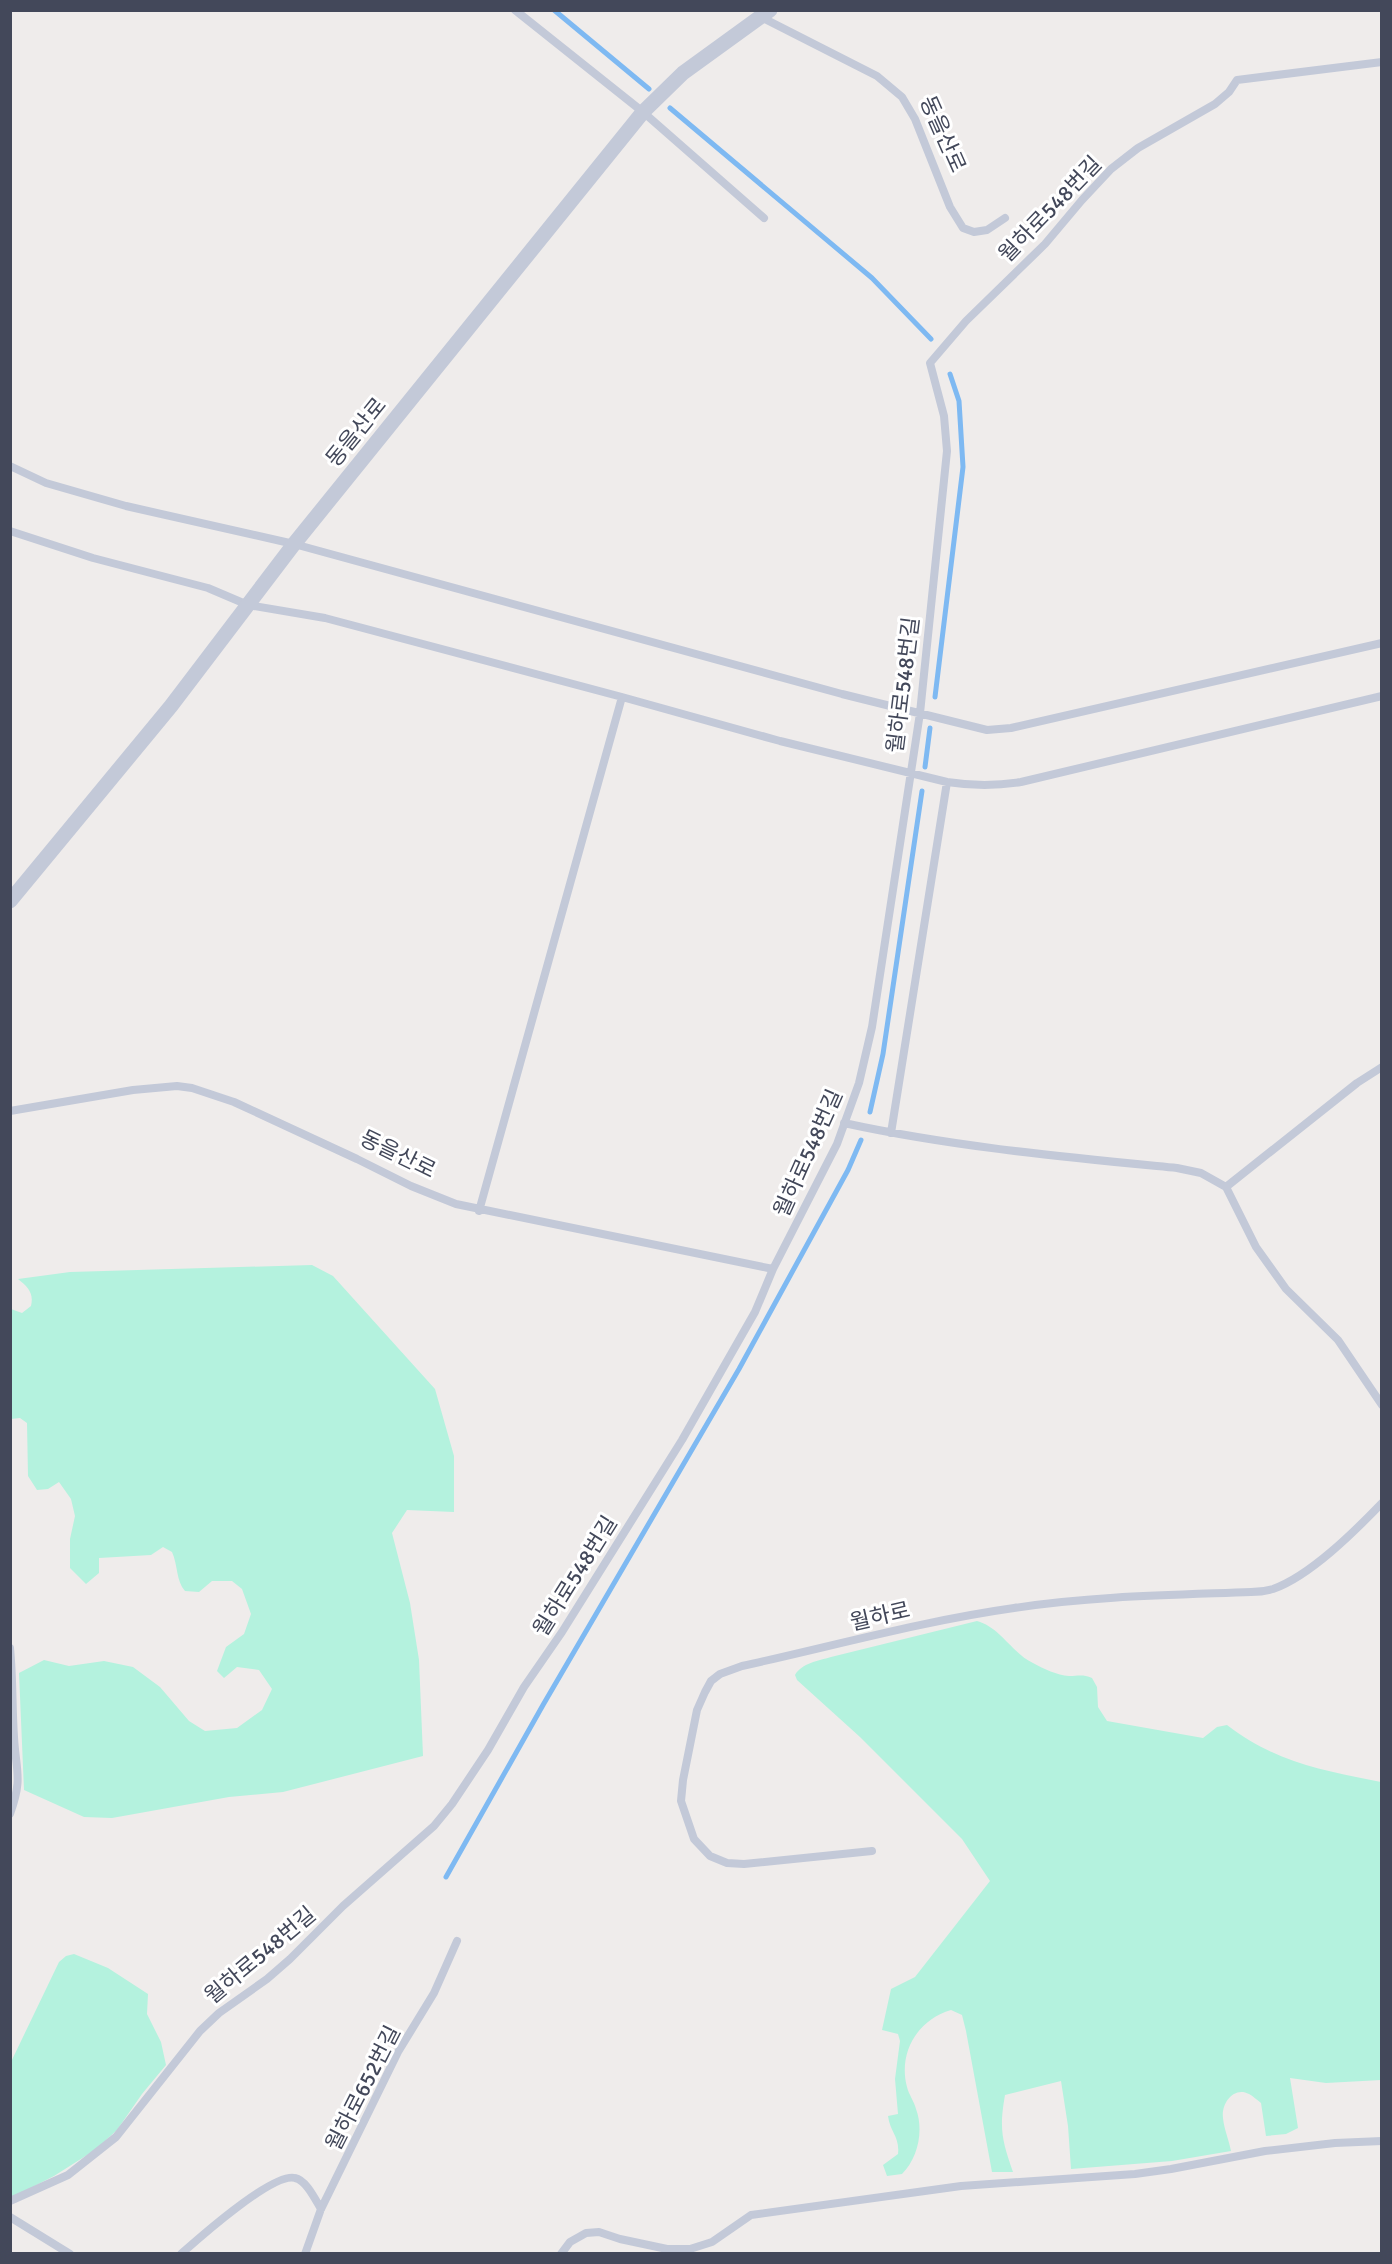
<svg xmlns="http://www.w3.org/2000/svg" width="1392" height="2264" viewBox="0 0 1392 2264" font-family="Signika,'Noto Sans KR',sans-serif">
	<style>
		.green { fill: #b4f2de }
		.lines { fill: none; stroke-linecap: round; stroke-linejoin: round }
		.stream { stroke: #7eb9f2; stroke-width: 5 }
		.lane { stroke: #c3c9d8; stroke-width: 8 }
		.street { stroke: #c3c9d8; stroke-width: 15 }
		.labels { text-anchor: middle; dominant-baseline: central; stroke-width: 6; stroke-linejoin: round; paint-order: stroke }
		.street-label { font-size: 22px; fill: #43485a; stroke: #fff }
	</style>
	<rect width="100%" height="100%" fill="#efeceb"/>
	<!-- green -->
	<path class="green" d="M 312,1265 L 333,1276 L 435,1389 L 454,1456 L 454,1512 L 407,1510 L 392,1533 L 410,1603 L 419,1660 L 423,1756 L 283,1792 L 229,1797 L 112,1818 L 84,1817 L 24,1790 L 19,1673 L 44,1660 L 69,1666 L 104,1661 L 133,1667 L 160,1687 L 189,1721 L 205,1731 L 237,1728 L 262,1710 L 272,1689 L 259,1670 L 237,1667 L 224,1678 L 217,1671 L 226,1647 L 244,1634 L 251,1614 L 242,1589 L 232,1581 L 212,1581 L 199,1592 L 185,1591 C 176,1581 178,1565 172,1552 L 163,1547 L 151,1555 L 99,1558 L 99,1573 L 86,1584 L 70,1568 L 70,1539 L 75,1516 L 71,1499 L 59,1482 L 48,1489 L 37,1490 L 28,1476 L 27,1423 L 20,1418 L 11,1419 L 11,1309 L 22,1313 L 31,1306 C 34,1293 28,1287 18,1279 L 70,1272 Z
		M 977,1621 C 1000,1627 1012,1653 1033,1663 C 1044,1669 1057,1675 1069,1676 C 1078,1676 1083,1674 1092,1678 L 1097,1687 L 1098,1707 L 1107,1721 L 1203,1738 L 1217,1727 L 1227,1725 C 1277,1763 1322,1770 1381,1782 L 1381,2080 L 1326,2083 L 1290,2078 L 1298,2128 L 1286,2134 L 1266,2136 L 1261,2103 C 1257,2100 1253,2096 1249,2094 C 1234,2086 1221,2103 1223,2118 C 1224,2129 1229,2140 1231,2151 L 1172,2161 L 1071,2169 L 1068,2126 L 1061,2081 L 1005,2095 C 999,2129 1002,2140 1013,2172 L 992,2172 L 966,2031 L 962,2015 L 951,2010 C 917,2020 898,2053 907,2087 C 909,2095 914,2101 916,2109 C 924,2130 918,2158 902,2174 L 887,2176 L 883,2165 L 898,2154 C 900,2137 890,2132 888,2116 L 898,2114 L 895,2079 L 900,2041 L 898,2034 L 882,2030 L 891,1989 L 915,1977 L 990,1881 L 962,1839 L 860,1737 L 797,1680 L 795,1675 C 802,1663 818,1661 831,1657 Z
		M 74,1954 L 108,1968 L 148,1994 L 147,2014 L 161,2042 L 166,2065 L 142,2094 L 117,2130 L 95,2150 L 54,2176 L 11,2198 L 10,2064 L 59,1962 L 66,1956 Z"/>
	<g class="lines">
		<!-- stream -->
		<path class="stream" d="M 554,10 L 649,89
			M 670,108 L 872,278 L 931,339
			M 935,697 L 963,467 L 959,401 L 950,374
			M 925,767 L 930,728
			M 870,1112 L 883,1054 L 922,791
			M 446,1877 L 543,1705 L 739,1369 L 848,1170 L 861,1140"/>
		<!-- lane -->
		<path class="lane" d="M 515,10 L 643,112 L 764,218
			M 761,17 L 877,76 L 902,97 L 915,119 L 950,207 L 963,228 L 974,232 L 987,230 L 1005,218
			M 10,466 L 46,483 L 126,506 L 294,544 L 842,694 L 987,730 L 1011,728 L 1382,643
			M 10,531 L 93,558 L 208,588 L 248,605 L 325,618 L 622,697 L 780,741 L 947,782 C 973,786 996,786 1021,782 L 1382,696
			M 10,1111 L 133,1090 L 177,1086 L 192,1088 L 234,1102 L 357,1159 L 411,1186 L 456,1204 L 773,1269
			M 844,1123 C 954,1147 1065,1157 1177,1168 L 1201,1173 L 1226,1187 L 1357,1083 L 1382,1067
			M 891,1133 L 947,782
			M 1226,1187 L 1256,1247 L 1286,1289 L 1338,1340 L 1382,1405
			M 479,1211 L 622,697
			M 10,1648 C 13,1678 12,1707 14,1737 C 16,1772 23,1778 10,1814
			M 872,1851 L 744,1864 L 727,1863 L 710,1856 L 694,1839 L 681,1801 L 683,1780 L 697,1710 L 705,1692 L 711,1681 L 720,1674 L 742,1666 C 833,1646 922,1621 1014,1608 C 1092,1596 1172,1595 1251,1592 C 1258,1592 1266,1591 1273,1589 C 1310,1576 1355,1531 1382,1503
			M 10,2201 L 68,2175 L 116,2137 L 200,2031 L 219,2013 L 267,1979 L 290,1959 L 343,1906 L 434,1826 L 452,1804 L 488,1750 L 524,1687 L 562,1632 L 682,1440 L 755,1312 L 773,1269 L 837,1144 L 859,1083 L 872,1027 L 920,713 L 943,490 L 947,451 L 944,416 L 930,363 L 966,321 L 1045,244 L 1082,200 L 1111,169 L 1138,148 L 1215,104 L 1229,92 L 1237,80 L 1382,62
			M 10,2217 L 70,2254
			M 181,2254 C 199,2238 273,2172 295,2178 C 306,2180 315,2199 321,2209
			M 305,2254 L 321,2209 L 398,2052 L 434,1993 L 457,1941
			M 561,2254 L 570,2242 L 586,2233 L 599,2232 L 620,2239 L 667,2249 L 690,2249 L 712,2242 L 751,2215 L 961,2186 L 1135,2174 L 1171,2169 L 1265,2151 L 1335,2143 L 1382,2141"/>
		<!-- street -->
		<path class="street" d="M 10,901 L 171,706 L 294,544 L 643,112 L 683,73 L 770,10"/>
	</g>
	<g class="labels">
		<!-- street labels -->
		<g class="street-label">
			<text transform="translate(943 134) rotate(66)">동을산로</text>
			<text transform="translate(1050 209) rotate(-46)">월하로548번길</text>
			<text transform="translate(356 432) rotate(-51)">동을산로</text>
			<text transform="translate(903 685) rotate(-83)">월하로548번길</text>
			<text transform="translate(808 1153) rotate(-66)">월하로548번길</text>
			<text transform="translate(398 1154) rotate(26)">동을산로</text>
			<text transform="translate(575 1576) rotate(-58)">월하로548번길</text>
			<text transform="translate(880 1616) rotate(-13)">월하로</text>
			<text transform="translate(260 1955) rotate(-40)">월하로548번길</text>
			<text transform="translate(363 2088) rotate(-63)">월하로652번길</text>
		</g>
	</g>
	<!-- border -->
	<rect width="1392" height="2264" fill="none" stroke="#43485a" stroke-width="24"/>
</svg>
